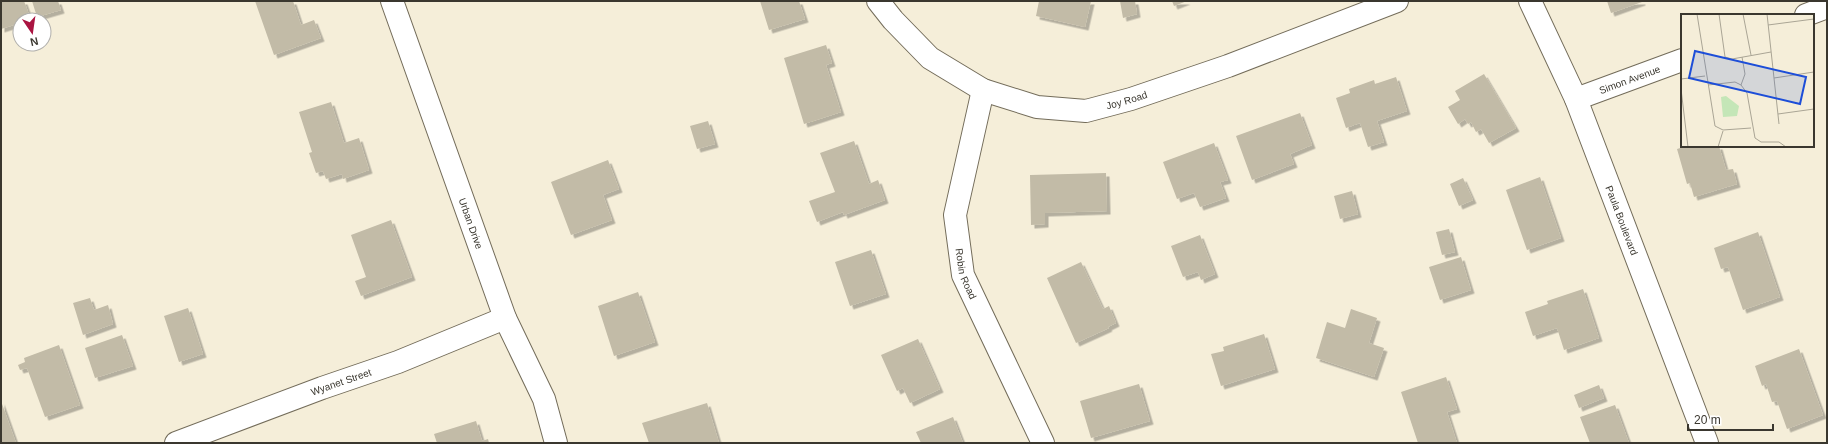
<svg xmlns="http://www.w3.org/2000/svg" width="1828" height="444" viewBox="0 0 1828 444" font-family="Arial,sans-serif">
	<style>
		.building { fill: #c2bba7; filter: url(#shadow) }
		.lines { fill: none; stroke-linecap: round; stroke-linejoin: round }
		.minor-casing { stroke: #736c5a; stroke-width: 24 }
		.minor { stroke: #fff; stroke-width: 22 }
		.labels { text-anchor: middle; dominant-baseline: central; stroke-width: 3.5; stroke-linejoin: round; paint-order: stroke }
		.street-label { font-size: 10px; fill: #3a372f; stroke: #fff }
		.inset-road { fill: none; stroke: #aaa595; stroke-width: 1 }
		.view { fill: #1d4ed8; fill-opacity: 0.15; stroke: #1d4ed8; stroke-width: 2 }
		.inset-edge { fill: none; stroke: #3a372f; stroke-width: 2 }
	</style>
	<defs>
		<filter id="shadow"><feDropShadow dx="3.5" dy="3.5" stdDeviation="0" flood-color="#0004"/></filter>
	</defs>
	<rect width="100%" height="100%" fill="#f5eed9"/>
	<!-- building -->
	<path class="building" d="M 1,1 L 24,1 L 31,20 L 20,20 L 20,23 L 1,29 Z
		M 32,1 L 58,1 L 61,10 L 37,17 Z
		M 255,1 L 293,1 L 301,25 L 314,20 L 321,38 L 274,55 Z
		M 760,1 L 799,1 L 805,19 L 769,30 Z
		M 1039,1 L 1091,1 L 1085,27 L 1036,16 Z
		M 1120,1 L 1135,1 L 1137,14 L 1123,18 Z
		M 1172,1 L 1187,1 L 1174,6 Z
		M 1607,1 L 1642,1 L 1642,2 L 1611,13 Z
		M 826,45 L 832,63 L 826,65 L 841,112 L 804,124 L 784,58 Z
		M 1484,74 L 1516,128 L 1489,143 L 1481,129 L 1476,132 L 1471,122 L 1468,124 L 1465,119 L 1458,124 L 1448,107 L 1460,100 L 1455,91 Z
		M 1396,77 L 1407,111 L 1377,121 L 1384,142 L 1368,147 L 1360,123 L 1346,128 L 1336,98 L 1350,93 L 1349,89 L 1374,80 L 1375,84 Z
		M 331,102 L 344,143 L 359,138 L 369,170 L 343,179 L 342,174 L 326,179 L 323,171 L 316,173 L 309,153 L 312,152 L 299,112 Z
		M 1300,113 L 1312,145 L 1290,154 L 1294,164 L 1252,180 L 1236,136 Z
		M 708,121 L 715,144 L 697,149 L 690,126 Z
		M 854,141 L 869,184 L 878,180 L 885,200 L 844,215 L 843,212 L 817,222 L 809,201 L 835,192 L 820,153 Z
		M 1214,143 L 1228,180 L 1220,182 L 1226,198 L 1200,207 L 1194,193 L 1177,199 L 1163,162 Z
		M 1687,146 L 1719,146 L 1726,170 L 1733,169 L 1737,184 L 1694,197 L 1690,183 L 1687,184 L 1677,149 Z
		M 608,160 L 619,189 L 603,195 L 612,220 L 571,235 L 551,182 Z
		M 1106,173 L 1107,211 L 1045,213 L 1045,224 L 1031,225 L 1030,175 Z
		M 1540,177 L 1561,238 L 1527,250 L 1506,190 Z
		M 1463,178 L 1473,200 L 1459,206 L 1450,184 Z
		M 1352,191 L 1358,214 L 1340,219 L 1334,196 Z
		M 391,220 L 412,277 L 361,296 L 355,281 L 366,277 L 351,235 Z
		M 1449,229 L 1455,252 L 1442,255 L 1436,232 Z
		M 1758,232 L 1780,297 L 1743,310 L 1728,267 L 1721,269 L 1714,248 Z
		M 1200,235 L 1215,274 L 1201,280 L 1198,272 L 1183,277 L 1171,246 Z
		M 871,250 L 886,294 L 850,306 L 835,262 Z
		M 1461,257 L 1471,290 L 1440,300 L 1429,267 Z
		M 1081,262 L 1103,309 L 1109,306 L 1116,323 L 1108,327 L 1109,328 L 1076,343 L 1047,278 Z
		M 1583,289 L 1599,338 L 1564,350 L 1557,328 L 1533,336 L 1525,312 L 1548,304 L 1547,301 Z
		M 638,292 L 655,342 L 614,356 L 598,306 Z
		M 90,298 L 94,310 L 108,305 L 113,324 L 83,335 L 73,303 Z
		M 188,308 L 203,354 L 179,362 L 164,316 Z
		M 1351,309 L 1377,318 L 1369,343 L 1384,348 L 1374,377 L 1316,358 L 1327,322 L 1345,328 Z
		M 1264,334 L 1275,369 L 1221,386 L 1211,354 L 1224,351 L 1223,347 Z
		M 122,335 L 133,366 L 95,378 L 85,348 Z
		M 918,339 L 940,389 L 910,403 L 903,388 L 897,391 L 881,355 Z
		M 59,345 L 80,405 L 45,417 L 27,368 L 20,370 L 18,365 L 25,362 L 24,358 Z
		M 1799,349 L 1823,415 L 1787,429 L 1777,401 L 1772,402 L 1766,384 L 1762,386 L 1755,366 Z
		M 1446,377 L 1457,409 L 1447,412 L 1457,443 L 1418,443 L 1401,392 Z
		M 1139,384 L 1150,421 L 1091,438 L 1080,401 Z
		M 1599,385 L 1604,398 L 1579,408 L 1574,395 Z
		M 1,401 L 16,443 L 1,443 Z
		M 707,403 L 719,443 L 649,443 L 642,423 Z
		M 1615,405 L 1629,443 L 1590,443 L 1580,417 Z
		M 953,417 L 963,443 L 921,443 L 916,432 Z
		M 476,421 L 482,441 L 488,439 L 489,443 L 437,443 L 434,434 Z"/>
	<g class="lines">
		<defs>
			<g id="minor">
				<path id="s1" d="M 392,1 L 505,318 L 544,399 L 556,443"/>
				<path id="s2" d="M 878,1 L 893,20 L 930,58 L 983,90 L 1037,107 L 1086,111 L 1131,99 L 1228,66 L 1397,1"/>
				<path id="s3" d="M 1530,1 L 1576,99 L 1707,443"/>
				<path d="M 1806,15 L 1827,7"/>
				<path id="s4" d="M 983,90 L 955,215 L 963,275 L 1043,443"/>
				<path id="s5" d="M 1576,99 L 1682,60"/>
				<path id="s6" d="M 176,443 L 322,388 L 398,362 L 505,318"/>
			</g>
		</defs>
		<!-- minor casing -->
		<use href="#minor" class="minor-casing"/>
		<!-- minor -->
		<use href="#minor" class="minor"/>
	</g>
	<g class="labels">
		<!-- street labels -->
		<g class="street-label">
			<text stroke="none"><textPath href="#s5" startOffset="57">Simon Avenue</textPath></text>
			<text stroke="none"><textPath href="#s2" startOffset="287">Joy Road</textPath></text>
			<text stroke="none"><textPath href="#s3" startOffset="238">Paula Boulevard</textPath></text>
			<text stroke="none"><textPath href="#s1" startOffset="236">Urban Drive</textPath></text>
			<text stroke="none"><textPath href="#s4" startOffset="188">Robin Road</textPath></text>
			<text stroke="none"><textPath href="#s6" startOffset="176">Wyanet Street</textPath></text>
		</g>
	</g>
	<!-- overview -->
	<g transform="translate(1681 14)">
		<rect width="133" height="133" fill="#f5eed9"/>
		<path d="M 45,82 L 58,92 L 56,102 L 42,103 L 40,83 Z" fill="#c4e6b7"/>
		<path class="inset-road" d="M 16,0 L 34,112 L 42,116 L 70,114M 38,0 L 44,43 L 51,45 L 90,38M 62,0 L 70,41M 86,0 L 98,110M 87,11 L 133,5M 93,64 L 133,58M 0,65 L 24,62M 27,71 L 54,68 L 60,71 L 66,79 L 74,124 L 80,128 L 98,128 L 105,133M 60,71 L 64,60 L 61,43M 0,75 L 7,133M 97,100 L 133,95M 37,133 L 42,117"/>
		<path class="view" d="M 14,37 L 125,63 L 119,90 L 8,64 Z"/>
		<rect width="133" height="133" class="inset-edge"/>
	</g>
	<!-- border -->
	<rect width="1828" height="444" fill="none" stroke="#3a372f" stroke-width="4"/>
	<!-- north arrow -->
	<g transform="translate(32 32) rotate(167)"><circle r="19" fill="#ffffff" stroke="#b0afac"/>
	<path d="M0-3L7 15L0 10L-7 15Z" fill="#aa1441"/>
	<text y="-6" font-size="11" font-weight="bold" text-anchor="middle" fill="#3a372f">N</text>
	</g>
	<!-- scale -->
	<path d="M1688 424v6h85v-6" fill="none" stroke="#3a372f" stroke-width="2"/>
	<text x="1694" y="424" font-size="12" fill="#3a372f" stroke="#ffffff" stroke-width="3" paint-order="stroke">20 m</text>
</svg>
